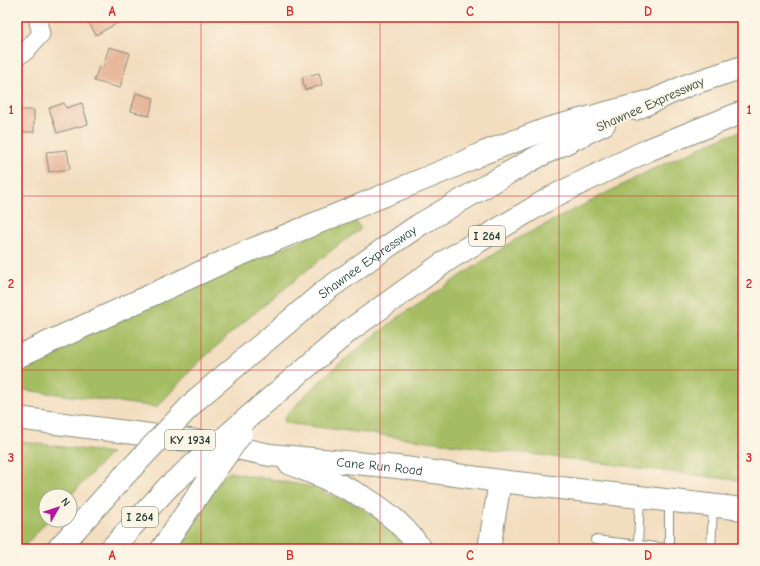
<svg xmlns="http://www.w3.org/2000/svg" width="760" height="566" viewBox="0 0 760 566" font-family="'Comic Neue',sans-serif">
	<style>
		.green { fill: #a5bd62; stroke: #627d4b }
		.building { fill: #e7b79c }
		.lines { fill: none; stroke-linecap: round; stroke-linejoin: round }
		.lane-casing { stroke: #898d7a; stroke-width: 10 }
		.street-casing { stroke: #898d7a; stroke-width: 19 }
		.secondary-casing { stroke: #898d7a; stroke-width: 24 }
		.highway-casing { stroke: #898d7a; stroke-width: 24 }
		.lane { stroke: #fff; stroke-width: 8 }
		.street { stroke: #fff; stroke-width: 17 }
		.secondary { stroke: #fff; stroke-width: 22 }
		.highway { stroke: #fff; stroke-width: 22 }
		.highway-bridge-casing { stroke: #898d7a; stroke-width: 24; stroke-linecap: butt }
		.highway-bridge { stroke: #fff; stroke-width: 22 }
		.grid { fill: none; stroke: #d62828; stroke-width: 1; stroke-opacity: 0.55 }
		.labels { text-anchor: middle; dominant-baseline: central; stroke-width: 3.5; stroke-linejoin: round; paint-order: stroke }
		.shield { fill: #fcf5e5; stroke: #617469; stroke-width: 1 }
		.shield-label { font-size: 12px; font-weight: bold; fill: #1f3d34 }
		.street-label { font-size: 13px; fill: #1f3d34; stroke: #fcf5e5 }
		.neatline { fill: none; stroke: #d62828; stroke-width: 1.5 }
		.grid-label { font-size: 13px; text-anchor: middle; font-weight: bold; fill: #d62828 }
	</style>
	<rect width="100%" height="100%" fill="#fcf5e5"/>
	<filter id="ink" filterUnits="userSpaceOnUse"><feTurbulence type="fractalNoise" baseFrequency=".025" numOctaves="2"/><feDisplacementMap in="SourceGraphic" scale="8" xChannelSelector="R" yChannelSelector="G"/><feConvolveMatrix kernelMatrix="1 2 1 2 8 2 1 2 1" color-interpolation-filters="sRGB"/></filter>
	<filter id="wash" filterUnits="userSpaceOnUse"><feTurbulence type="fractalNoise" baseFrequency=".012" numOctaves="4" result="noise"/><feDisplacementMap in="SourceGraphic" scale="16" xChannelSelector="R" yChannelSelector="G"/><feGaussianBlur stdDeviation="0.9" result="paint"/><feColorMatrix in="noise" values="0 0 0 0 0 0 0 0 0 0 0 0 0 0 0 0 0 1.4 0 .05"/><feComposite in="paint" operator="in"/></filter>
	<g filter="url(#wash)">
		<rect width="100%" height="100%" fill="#f3ddbf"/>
		<!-- green -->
		<path class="green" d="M 743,131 L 743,481 L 285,423 L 284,418 L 309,391 L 339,364 L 401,315 L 515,240 L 649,171 L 721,138 Z
			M 353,217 L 361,229 L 333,249 L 240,325 L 196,365 L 157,407 L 17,389 L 17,366 L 39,355 Z
			M 17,441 L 111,453 L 70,496 L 46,496 L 46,520 L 48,520 L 22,549 L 17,549 Z
			M 229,472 L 324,489 L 324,493 C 359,501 386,522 408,549 L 170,549 L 210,489 Z"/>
		<g id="blocks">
			<!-- building -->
			<path class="building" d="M 96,17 L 128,17 L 96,35 L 88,21 Z
				M 109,47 L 130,53 L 120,88 L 94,81 L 99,66 L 103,67 Z
				M 319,73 L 322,85 L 305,90 L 302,77 Z
				M 136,93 L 154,98 L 149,116 L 131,111 Z
				M 64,103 L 66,108 L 82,103 L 88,124 L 57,133 L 49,108 Z
				M 17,110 L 34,110 L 34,132 L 17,132 Z
				M 67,150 L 70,169 L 49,172 L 46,152 Z"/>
		</g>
	</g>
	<g filter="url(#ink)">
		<use href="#blocks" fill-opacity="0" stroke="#898d7a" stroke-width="1"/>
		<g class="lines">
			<defs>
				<path id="lane" d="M 669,501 L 669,549
					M 595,540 L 674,549
					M 638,545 L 640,497
					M 711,549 L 713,506"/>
				<path id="street" d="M 17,57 L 25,52 L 41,34 L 37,17"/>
				<path id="secondary" d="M 500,481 L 743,509"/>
				<g id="highway">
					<path d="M 635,109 L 688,85 L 743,67"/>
					<path d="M 17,357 L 234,257 L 453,167 L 483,153 L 550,128 L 647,102"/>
					<path id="s1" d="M 197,399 L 325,291 L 371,258 L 419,225 L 496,180 L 537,157 L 604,124"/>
					<path d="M 260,407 L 350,330 L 449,259 L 552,197 L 648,150 L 743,112"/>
					<path id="s2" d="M 17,418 L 212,443 L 270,455 L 397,467 L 500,481 L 489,549"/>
					<path d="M 289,463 C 341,485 387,501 421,549"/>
					<path d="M 58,549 L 123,477"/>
					<path d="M 111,549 L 169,486"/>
					<path d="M 162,549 L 204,486"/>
				</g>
			</defs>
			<!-- lane casing -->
			<use href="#lane" class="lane-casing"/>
			<!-- street casing -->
			<use href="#street" class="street-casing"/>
			<!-- secondary casing -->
			<use href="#secondary" class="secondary-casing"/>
			<!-- highway casing -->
			<use href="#highway" class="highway-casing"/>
			<!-- lane -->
			<use href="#lane" class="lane"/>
			<!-- street -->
			<use href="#street" class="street"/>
			<!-- secondary -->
			<use href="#secondary" class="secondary"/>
			<!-- highway -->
			<use href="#highway" class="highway"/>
			<defs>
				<path id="highway-bridge" d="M 123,477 L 197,399
					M 169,486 L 260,407
					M 204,486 L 241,434"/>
			</defs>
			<!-- highway-bridge casing -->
			<use href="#highway-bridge" class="highway-bridge-casing"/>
			<!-- highway-bridge -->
			<use href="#highway-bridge" class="highway-bridge"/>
		</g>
	</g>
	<!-- grid -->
	<path class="grid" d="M 201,17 L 201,549M 380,17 L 380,549M 559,17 L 559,549M 17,196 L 743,196M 17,370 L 743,370"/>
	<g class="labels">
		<!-- shield labels -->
		<g class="shield">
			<rect x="469" y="226" width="36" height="20" rx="3"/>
			<rect x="165" y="430" width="50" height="20" rx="3"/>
			<rect x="122" y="507" width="36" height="20" rx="3"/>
		</g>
		<g class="shield-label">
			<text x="487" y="236">I 264</text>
			<text x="190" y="440">KY 1934</text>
			<text x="140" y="517">I 264</text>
		</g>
		<!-- street labels -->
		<g class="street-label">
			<text transform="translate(650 104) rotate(-24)">Shawnee Expressway</text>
			<text stroke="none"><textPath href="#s1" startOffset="219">Shawnee Expressway</textPath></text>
			<text stroke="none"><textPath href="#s2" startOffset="366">Cane Run Road</textPath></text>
		</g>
	</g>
	<!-- margin -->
	<rect width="760" height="566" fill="none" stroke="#fcf5e5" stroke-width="44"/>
	<!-- north arrow -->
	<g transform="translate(58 508) rotate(51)"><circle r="19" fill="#fcf5e5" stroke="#a4ab9e"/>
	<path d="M0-3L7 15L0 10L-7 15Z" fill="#b5179e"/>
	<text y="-6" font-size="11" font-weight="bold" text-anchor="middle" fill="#1f3d34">N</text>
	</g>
	<rect x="22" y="22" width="716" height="522" class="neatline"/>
	<g class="grid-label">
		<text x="112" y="16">A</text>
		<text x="290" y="16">B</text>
		<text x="470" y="16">C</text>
		<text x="648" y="16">D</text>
		<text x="11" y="114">1</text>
		<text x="749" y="114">1</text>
		<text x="11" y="288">2</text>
		<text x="749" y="288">2</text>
		<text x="11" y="462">3</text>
		<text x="749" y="462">3</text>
		<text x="112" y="560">A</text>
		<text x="290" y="560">B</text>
		<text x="470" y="560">C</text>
		<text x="648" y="560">D</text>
	</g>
</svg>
